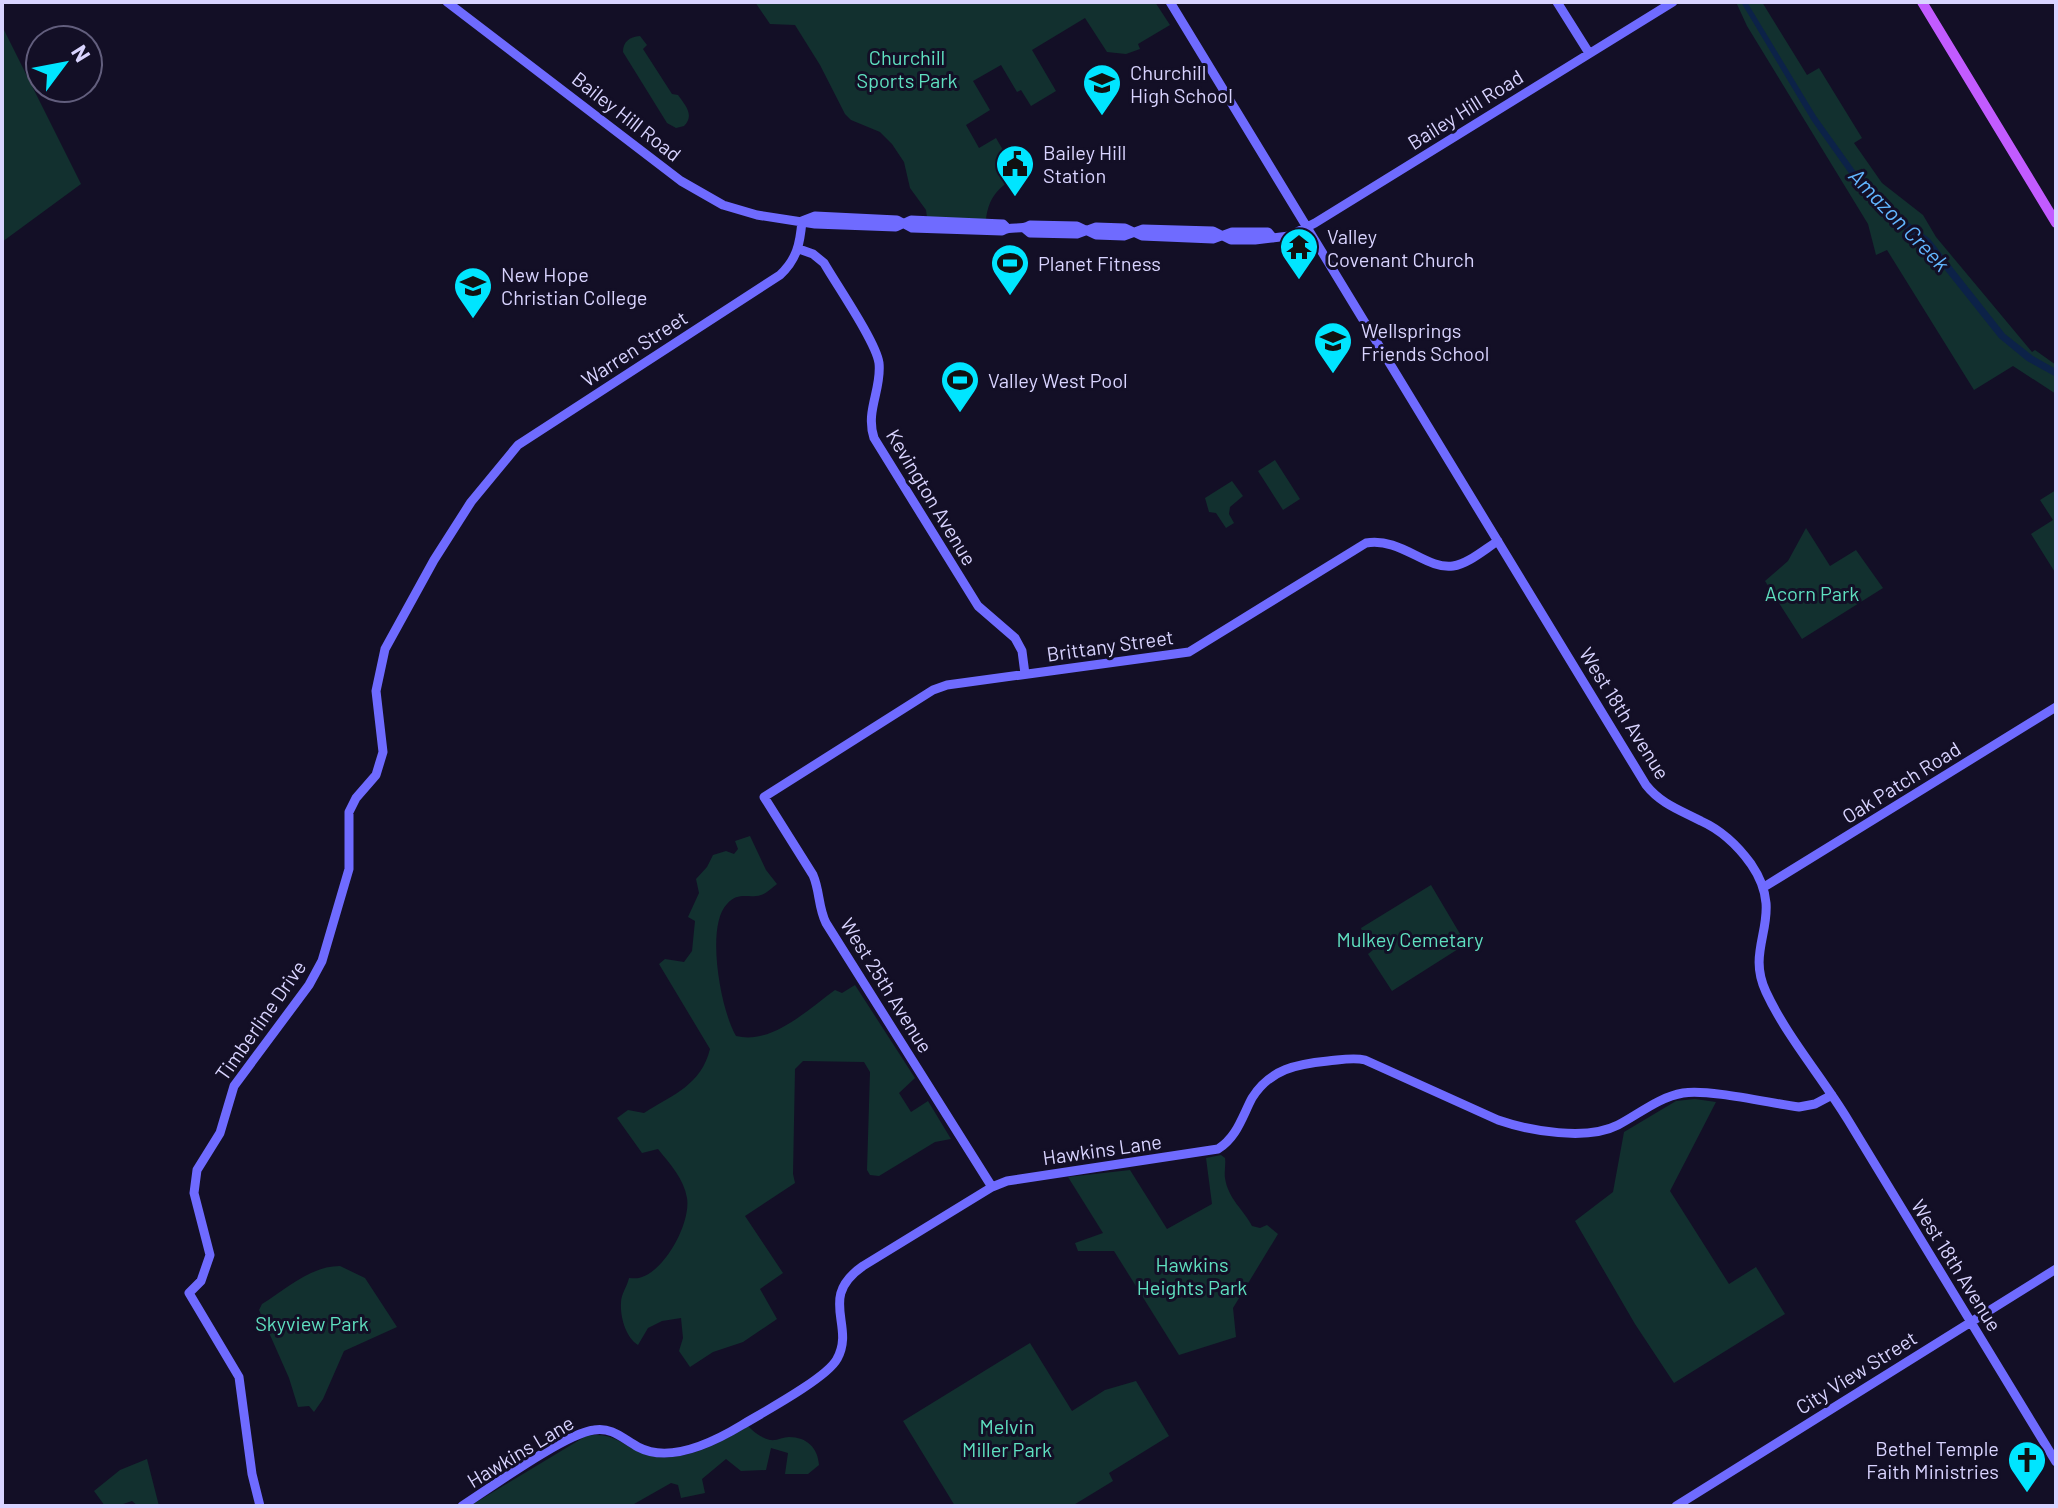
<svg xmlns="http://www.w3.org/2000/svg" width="2058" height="1508" viewBox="0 0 2058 1508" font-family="Barlow,sans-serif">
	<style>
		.green { fill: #12302f }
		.water { fill: #0c2248 }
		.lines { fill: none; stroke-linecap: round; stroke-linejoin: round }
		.secondary { stroke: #6f6bff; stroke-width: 9 }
		.primary { stroke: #c25bff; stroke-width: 10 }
		.labels { text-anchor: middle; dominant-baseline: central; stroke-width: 6; stroke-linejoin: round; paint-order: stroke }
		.park-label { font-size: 20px; fill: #5fe0c0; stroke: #130f26 }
		.poi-label { font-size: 20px; fill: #d9d4ff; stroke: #130f26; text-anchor: start }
		.street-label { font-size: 20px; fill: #d9d4ff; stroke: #130f26 }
		.water-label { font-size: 22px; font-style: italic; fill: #62b6ff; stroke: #130f26 }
	</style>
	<rect width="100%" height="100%" fill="#130f26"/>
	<!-- green -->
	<path class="green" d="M 755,2 L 1155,2 L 1170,25 L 1138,44 L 1140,49 L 1126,54 L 1107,52 L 1085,18 L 1032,50 L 1056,91 L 1031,106 L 1021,90 L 1017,92 L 1001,65 L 973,81 L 990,110 L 966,125 L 979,148 L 996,138 L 1018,176 C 999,186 988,198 986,220 L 927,217 L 926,210 L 910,188 L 904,162 L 892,144 L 880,132 L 851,120 L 845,114 L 820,65 L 795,25 L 770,24 Z
		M 1736,2 L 1762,2 L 1807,75 L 1819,68 L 1862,138 L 1854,143 L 1882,183 L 1923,215 L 1936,237 L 2032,352 L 2035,350 L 2056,365 L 2056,394 L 2013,366 L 1974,390 L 1887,250 L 1876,255 L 1868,224 L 1747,26 Z
		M 2,26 L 81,184 L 2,242 Z
		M 640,36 L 647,45 L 643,49 L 672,94 L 678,95 C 685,105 695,115 684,126 L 676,128 L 667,123 L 623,52 C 623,42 629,37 640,36 Z
		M 1275,460 L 1300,499 L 1283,510 L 1258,471 Z
		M 1232,481 L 1243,496 L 1230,507 L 1229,514 L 1234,523 L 1226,528 L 1216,513 L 1209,512 L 1205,498 Z
		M 2056,490 L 2056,574 L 2031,534 L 2053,520 L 2040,500 Z
		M 1806,528 L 1830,566 L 1856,550 L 1883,588 L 1802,639 L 1765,581 L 1788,561 Z
		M 750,836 L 766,870 L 777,884 C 773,887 767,893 761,895 C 748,899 739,891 727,904 C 705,926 721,1011 736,1036 C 772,1045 807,1010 835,990 L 842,993 L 855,985 L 915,1078 L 899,1093 L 911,1112 L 928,1101 L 951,1139 L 935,1142 L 879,1176 L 870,1175 L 867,1170 L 870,1072 L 864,1062 L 803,1061 L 795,1069 L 793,1174 L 795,1183 L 745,1216 L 783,1273 L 760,1289 L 777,1319 L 743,1342 L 713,1352 L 690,1367 L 679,1351 L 683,1338 L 681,1318 L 662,1321 L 648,1328 L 638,1345 C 626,1338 620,1317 621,1303 C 621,1294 627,1287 629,1278 C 633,1278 638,1279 642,1277 C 666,1269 691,1222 687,1198 C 684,1179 670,1164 658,1149 L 642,1153 L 617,1118 L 628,1110 L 644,1113 C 674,1094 701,1085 710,1049 L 659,964 L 665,959 L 684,962 L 692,951 L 695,921 L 688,917 L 699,893 L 696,879 L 707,867 L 713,855 L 726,851 L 734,854 L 738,849 L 735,841 Z
		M 1431,885 L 1466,944 L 1392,991 L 1368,954 L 1373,950 L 1365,941 L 1361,928 Z
		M 1695,1099 L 1716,1102 L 1670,1191 L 1729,1284 L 1756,1267 L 1785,1314 L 1674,1383 L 1635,1324 L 1575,1221 L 1613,1192 L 1624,1132 L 1676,1101 Z
		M 1221,1155 L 1225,1158 C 1226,1165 1224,1171 1225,1178 C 1228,1199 1244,1210 1252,1226 L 1260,1228 L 1267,1225 L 1278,1234 L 1233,1308 L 1236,1337 L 1179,1355 L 1114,1251 L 1078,1251 L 1075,1243 L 1103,1233 L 1068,1177 L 1130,1170 L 1167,1229 L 1212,1204 L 1206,1158 Z
		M 340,1266 L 365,1278 L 397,1327 L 344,1351 L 323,1399 L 314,1412 L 309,1406 L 298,1407 L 289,1378 L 259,1310 L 262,1304 C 286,1289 311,1266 340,1266 Z
		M 1030,1343 L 1072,1411 L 1105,1390 L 1136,1381 L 1169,1436 L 1109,1473 L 1113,1481 L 1072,1506 L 955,1506 L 903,1421 Z
		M 748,1426 C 754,1432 761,1438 770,1440 C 777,1441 783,1437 789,1437 C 807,1437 818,1448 819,1465 L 808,1474 L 785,1474 L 788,1453 L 771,1448 L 766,1470 L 741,1471 L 726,1459 L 702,1479 L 705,1493 L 681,1498 L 678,1485 L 671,1483 L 634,1504 L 635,1506 L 470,1506 L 586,1436 C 609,1432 618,1441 637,1451 C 672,1469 718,1445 748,1426 Z
		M 147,1459 L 159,1506 L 138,1506 L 132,1501 L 117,1506 L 105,1506 L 94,1491 L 120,1470 Z"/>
	<!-- water -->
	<path class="water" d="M 1741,2 L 1747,2 L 1816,116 L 1861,179 L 1883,203 L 1930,239 L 2005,334 L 2033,356 L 2056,369 L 2056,377 L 2027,361 L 1999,338 L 1929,250 L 1878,208 L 1856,183 L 1812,121 Z"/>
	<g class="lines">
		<!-- secondary -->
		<path class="secondary" d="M 447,2 L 681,181 L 723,205 L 757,215 L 815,224 L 896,227 L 911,220 L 1003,224 L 1007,228
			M 1170,2 L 1646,785 C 1661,804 1680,810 1701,821 C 1721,830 1738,846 1751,864 C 1788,918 1743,944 1766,992 C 1787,1037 1822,1077 1848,1120 C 1917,1234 1987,1348 2056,1462
			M 1557,2 L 1589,53
			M 802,221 L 815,216 L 897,220 L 912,228 L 1002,231 C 1011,225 1021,231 1030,225 L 1077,226 L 1096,235 L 1124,236 L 1143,229 L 1213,231 L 1231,240 L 1255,240 L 1289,236 L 1315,223 L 1673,2
			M 1024,228 L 1030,233 L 1077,234 L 1096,227 L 1125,228 L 1142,236 L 1213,239 L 1232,232 L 1268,232 L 1273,238
			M 799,249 L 813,254 L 824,263 C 836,284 876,342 879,363 C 882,389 865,411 874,438 L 978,606 L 1015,638 L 1022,651 L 1025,674
			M 1764,887 L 2056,707
			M 992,1187 L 826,923 C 818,907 820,891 813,875 L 764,797 L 933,690 L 947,685 L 1189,652 L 1366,543 C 1401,537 1426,570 1453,566 C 1468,564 1485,549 1498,541
			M 260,1506 L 252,1474 L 239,1377 L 189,1293 L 201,1281 L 210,1255 L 194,1193 L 197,1170 L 220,1133 L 234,1086 L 309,985 L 322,961 L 349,869 L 349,812 L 356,798 L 376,775 L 383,752 L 376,691 L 385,649 L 434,560 L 471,502 L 518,445 L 780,275 C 797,259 800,244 802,221
			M 462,1506 C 490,1488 566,1433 594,1430 C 613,1427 623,1439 638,1447 C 670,1464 714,1442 742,1425 C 762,1413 827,1378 837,1359 C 856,1325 817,1298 863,1266 L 992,1187 L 1007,1181 L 1218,1149 C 1237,1137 1242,1117 1252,1098 C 1270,1069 1297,1064 1328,1061 C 1340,1060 1353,1057 1365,1060 L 1498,1120 C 1530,1131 1587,1141 1618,1125 C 1639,1114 1659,1097 1683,1093 C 1710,1089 1769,1103 1799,1107 L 1815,1104 L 1832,1095
			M 1676,1506 L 2056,1269"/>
		<!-- primary -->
		<path class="primary" d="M 1922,2 L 2056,223"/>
	</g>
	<!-- icons -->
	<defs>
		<symbol id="school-pin" viewBox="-11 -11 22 30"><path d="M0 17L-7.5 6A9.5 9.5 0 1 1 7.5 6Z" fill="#00e5ff" stroke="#130f26"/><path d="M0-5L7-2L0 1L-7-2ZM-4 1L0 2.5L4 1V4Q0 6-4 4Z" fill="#111"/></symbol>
		<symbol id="civic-pin" viewBox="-11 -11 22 30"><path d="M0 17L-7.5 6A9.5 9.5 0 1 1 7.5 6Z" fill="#00e5ff" stroke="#130f26"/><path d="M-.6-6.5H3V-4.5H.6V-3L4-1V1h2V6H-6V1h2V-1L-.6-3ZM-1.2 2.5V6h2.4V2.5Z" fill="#111"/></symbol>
		<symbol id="temple-pin" viewBox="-11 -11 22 30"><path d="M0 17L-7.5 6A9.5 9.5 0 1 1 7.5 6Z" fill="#00e5ff" stroke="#130f26"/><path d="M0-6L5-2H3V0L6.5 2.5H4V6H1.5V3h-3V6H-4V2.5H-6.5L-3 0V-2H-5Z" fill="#111"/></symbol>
		<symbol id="stadium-pin" viewBox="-11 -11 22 30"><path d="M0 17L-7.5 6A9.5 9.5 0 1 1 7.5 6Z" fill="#00e5ff" stroke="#130f26"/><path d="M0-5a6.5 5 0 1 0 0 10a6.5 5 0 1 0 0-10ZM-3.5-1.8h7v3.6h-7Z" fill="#111"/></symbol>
		<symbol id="university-pin" viewBox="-11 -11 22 30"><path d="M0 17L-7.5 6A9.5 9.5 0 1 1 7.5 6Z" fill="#00e5ff" stroke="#130f26"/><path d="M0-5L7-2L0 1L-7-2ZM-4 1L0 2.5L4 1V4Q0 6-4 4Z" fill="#111"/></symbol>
		<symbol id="church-pin" viewBox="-11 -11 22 30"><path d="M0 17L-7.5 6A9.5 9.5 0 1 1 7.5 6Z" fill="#00e5ff" stroke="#130f26"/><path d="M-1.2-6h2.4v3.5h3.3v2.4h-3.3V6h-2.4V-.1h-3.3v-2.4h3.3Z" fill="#111"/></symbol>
	</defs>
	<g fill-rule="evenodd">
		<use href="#school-pin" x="1080" y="61" width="44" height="60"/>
		<use href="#civic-pin" x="993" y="142" width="44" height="60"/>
		<use href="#temple-pin" x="1277" y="225" width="44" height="60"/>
		<use href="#stadium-pin" x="988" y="241" width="44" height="60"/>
		<use href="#university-pin" x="451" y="264" width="44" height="60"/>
		<use href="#school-pin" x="1311" y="319" width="44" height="60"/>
		<use href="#stadium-pin" x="938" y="358" width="44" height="60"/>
		<use href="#church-pin" x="2005" y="1438" width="44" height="60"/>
	</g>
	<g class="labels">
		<!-- park labels -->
		<g class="park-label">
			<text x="907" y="57">Churchill<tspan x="907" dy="23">Sports Park</tspan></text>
			<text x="1812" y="593">Acorn Park</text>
			<text x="1410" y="939">Mulkey Cemetary</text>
			<text x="1192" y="1264">Hawkins<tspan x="1192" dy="23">Heights Park</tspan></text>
			<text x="312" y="1323">Skyview Park</text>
			<text x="1007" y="1426">Melvin<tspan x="1007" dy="23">Miller Park</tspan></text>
		</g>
		<!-- poi labels -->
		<g class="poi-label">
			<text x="1130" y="72">Churchill<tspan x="1130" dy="23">High School</tspan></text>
			<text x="1043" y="152">Bailey Hill<tspan x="1043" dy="23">Station</tspan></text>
			<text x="1327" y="236">Valley<tspan x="1327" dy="23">Covenant Church</tspan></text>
			<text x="1038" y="263">Planet Fitness</text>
			<text x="501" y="274">New Hope<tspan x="501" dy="23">Christian College</tspan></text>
			<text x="1361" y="330">Wellsprings<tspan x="1361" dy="23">Friends School</tspan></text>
			<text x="988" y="380">Valley West Pool</text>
			<text x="1999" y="1448" text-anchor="end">Bethel Temple<tspan x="1999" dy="23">Faith Ministries</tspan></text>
		</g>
		<!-- street labels -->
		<g class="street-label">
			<text transform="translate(1465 109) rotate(-32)">Bailey Hill Road</text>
			<text transform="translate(627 116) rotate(38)">Bailey Hill Road</text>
			<text transform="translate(634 348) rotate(-33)">Warren Street</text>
			<text transform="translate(932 497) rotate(59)">Kevington Avenue</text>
			<text transform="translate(1110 645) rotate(-8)">Brittany Street</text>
			<text transform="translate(1625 713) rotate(58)">West 18th Avenue</text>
			<text transform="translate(1901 782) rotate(-32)">Oak Patch Road</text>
			<text transform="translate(887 985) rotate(58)">West 25th Avenue</text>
			<text transform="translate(260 1020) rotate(-55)">Timberline Drive</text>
			<text transform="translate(1102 1149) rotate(-8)">Hawkins Lane</text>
			<text transform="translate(1957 1265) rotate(58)">West 18th Avenue</text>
			<text transform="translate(1856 1372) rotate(-32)">City View Street</text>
			<text transform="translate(520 1451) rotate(-31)">Hawkins Lane</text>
		</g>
		<!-- water labels -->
		<g class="water-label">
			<text transform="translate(1900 219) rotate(46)">Amazon Creek</text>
		</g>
	</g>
	<!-- border -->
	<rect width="2058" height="1508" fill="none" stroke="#d9d4ff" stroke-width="8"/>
	<!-- north arrow -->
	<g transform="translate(64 64) rotate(58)"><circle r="38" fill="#130f26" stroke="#625e7d" stroke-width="2"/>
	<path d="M0-6L14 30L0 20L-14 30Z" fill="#00e5ff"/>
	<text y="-12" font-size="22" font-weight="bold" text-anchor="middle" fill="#d9d4ff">N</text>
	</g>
</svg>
